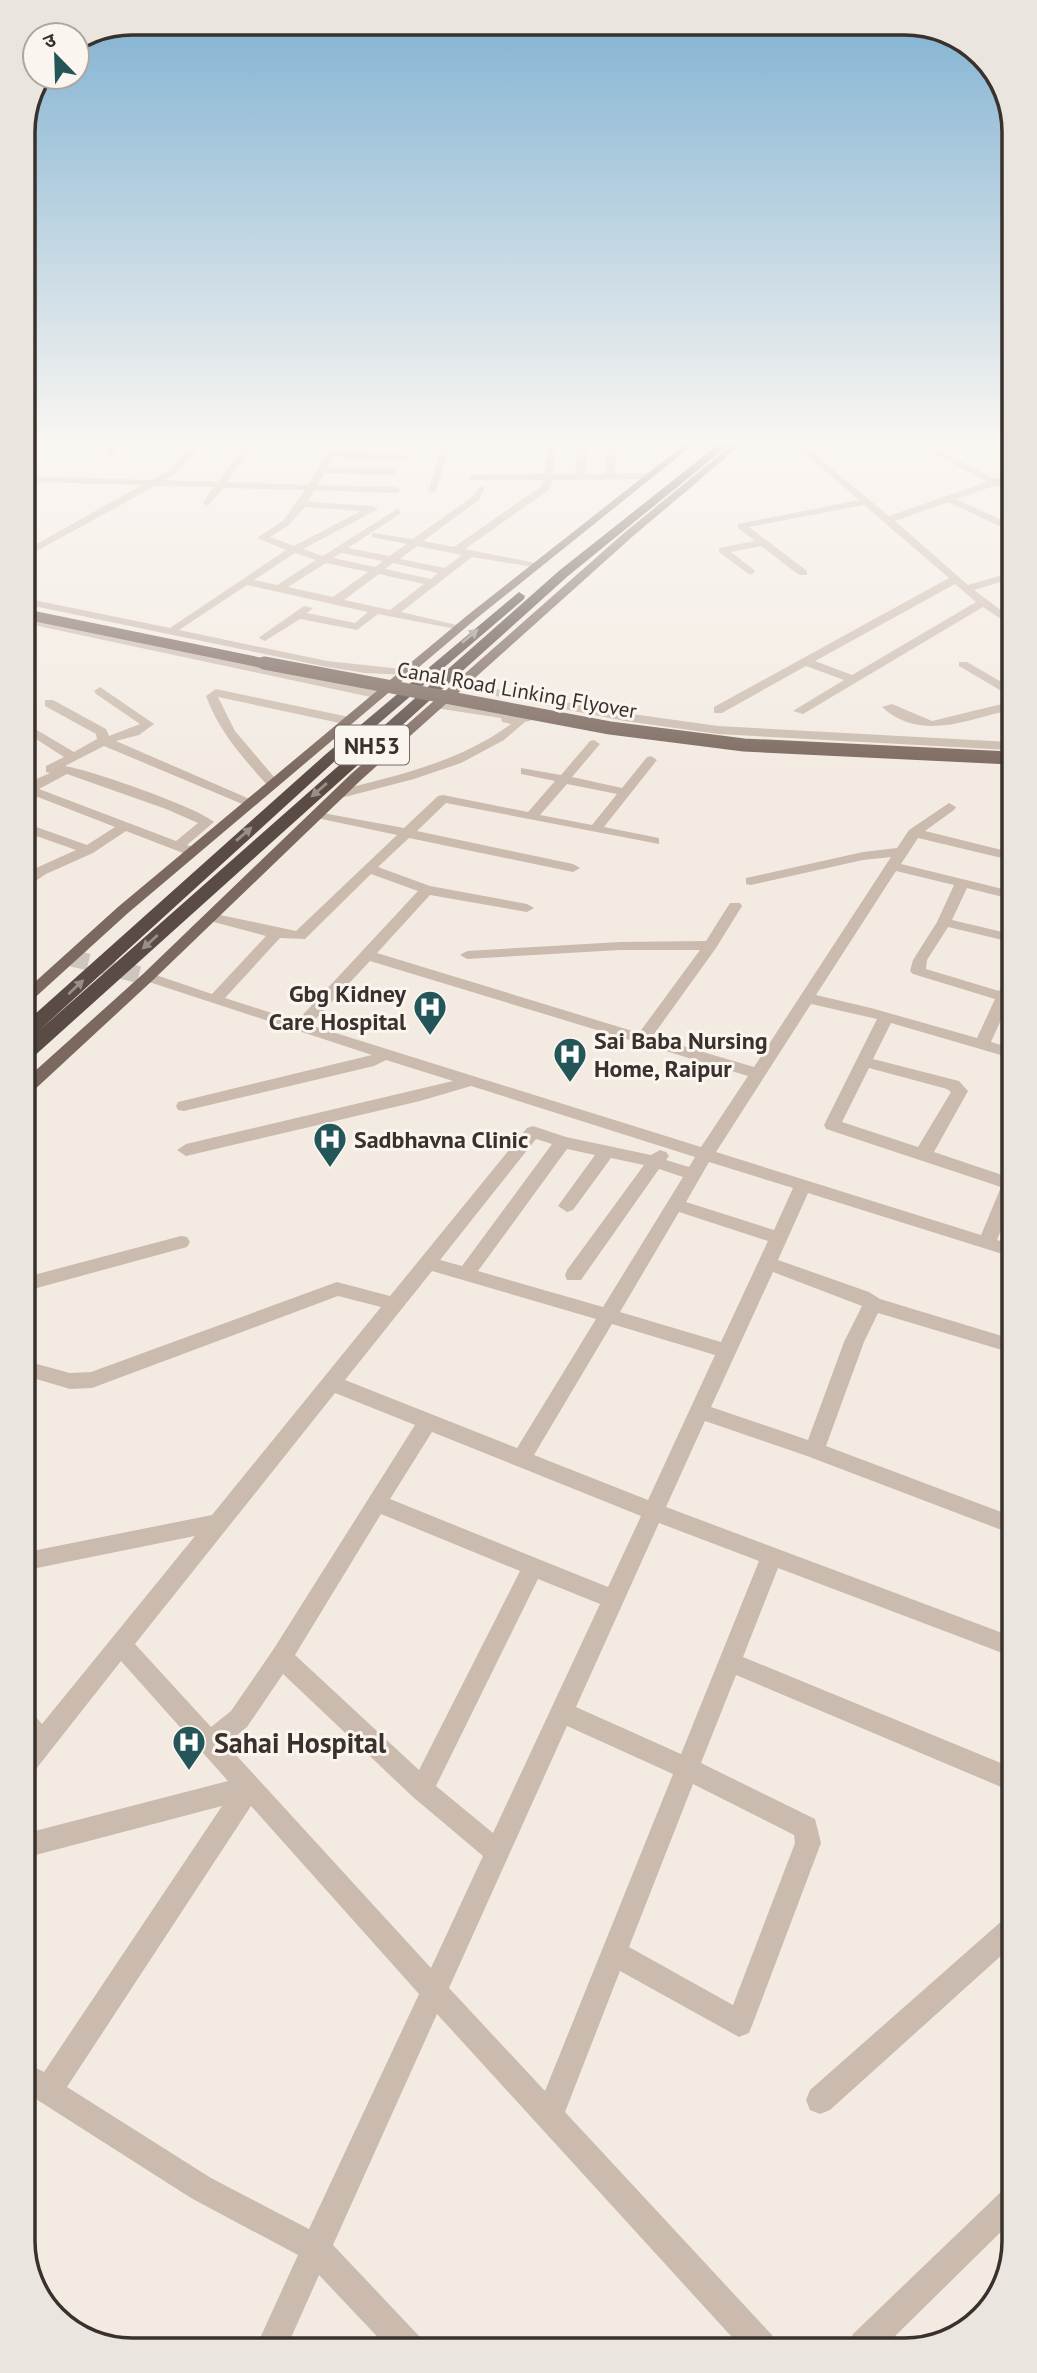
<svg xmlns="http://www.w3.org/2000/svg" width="1037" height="2373" viewBox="0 0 1037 2373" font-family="'PT Sans','Noto Sans Devanagari',sans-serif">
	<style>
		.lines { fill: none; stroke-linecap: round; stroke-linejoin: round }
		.minor-tunnel { stroke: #cec6be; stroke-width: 17; stroke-dasharray: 17 9; stroke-linecap: butt }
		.minor { fill: #cbbbae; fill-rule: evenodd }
		.major { fill: #7b685e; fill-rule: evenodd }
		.highway { fill: #5a4b44; fill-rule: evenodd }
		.major-bridge-far1 { stroke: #7b685e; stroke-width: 10 }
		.major-bridge { stroke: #7b685e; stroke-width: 13 }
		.oneway { fill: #9a8f88 }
		.labels { text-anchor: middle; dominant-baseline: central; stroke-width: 6; stroke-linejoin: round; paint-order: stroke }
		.far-street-label { font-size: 21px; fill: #3a302c; stroke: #faf5ef }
		.shield { fill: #faf5ef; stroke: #746b66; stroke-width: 2 }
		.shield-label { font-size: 23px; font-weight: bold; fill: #3a302c }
		.poi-label { font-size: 24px; font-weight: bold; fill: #3a302c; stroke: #faf5ef; text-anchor: start }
		.near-poi-label { font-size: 28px; font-weight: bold; fill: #3a302c; stroke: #faf5ef; text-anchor: start }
		.rim { fill: none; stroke: #3a302c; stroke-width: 3.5 }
	</style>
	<rect width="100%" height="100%" fill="#f3ebe2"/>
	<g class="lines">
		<!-- minor-tunnel -->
		<path class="minor-tunnel" d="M 72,958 L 148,977"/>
		<!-- minor -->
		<path class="minor" d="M 107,444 L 115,444 L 116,459 L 108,457 Z
			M 194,444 L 203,444 L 174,475 L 165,480 L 218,482 L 245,444 L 253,444 L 227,482 L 308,485 L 332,444 L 340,444 L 336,452 L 406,455 L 406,459 L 403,460 L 333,457 L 327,467 L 393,469 L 398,472 L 393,475 L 324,473 L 318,485 L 396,487 L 401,490 L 396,493 L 314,490 L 308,502 L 373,506 L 378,509 L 303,549 L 323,556 L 397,509 L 400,510 L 400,514 L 348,548 L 389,556 L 407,544 L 372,537 L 372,533 L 413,539 L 473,496 L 479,487 L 485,487 L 479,500 L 423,541 L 454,547 L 542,486 L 543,480 L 469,480 L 469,476 L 472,475 L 544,474 L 548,448 L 480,449 L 476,446 L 478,444 L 557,444 L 553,474 L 575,474 L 578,444 L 586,444 L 585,474 L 605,474 L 608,444 L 616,444 L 615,474 L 647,473 L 652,476 L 647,479 L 553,480 L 550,489 L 465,549 L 540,564 L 540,568 L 472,557 L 401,612 L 461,626 L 461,630 L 378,614 L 357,630 L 300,619 L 265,641 L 259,638 L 261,636 L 304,606 L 313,608 L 307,613 L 355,623 L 368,612 L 247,585 L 179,630 L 327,661 L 411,670 L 411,674 L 407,675 L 365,673 L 327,667 L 24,604 L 24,598 L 170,628 L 286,550 L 257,538 L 283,521 L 305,490 L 223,488 L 208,506 L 203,503 L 214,487 L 155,486 L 24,558 L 24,551 L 142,485 L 33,482 L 29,500 L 24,503 L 24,476 L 152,480 L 168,471 ZM 305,507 L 361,511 L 294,546 L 270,537 L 289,525 ZM 417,546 L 462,555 L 445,568 L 400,559 ZM 295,553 L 316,560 L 277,585 L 254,580 ZM 341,553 L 383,561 L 375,567 L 333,558 ZM 326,563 L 368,572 L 333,597 L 288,587 ZM 393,563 L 438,573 L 431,579 L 385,569 ZM 379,574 L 424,584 L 390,610 L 344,600 Z
			M 442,444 L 450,444 L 436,491 L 428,493 Z
			M 793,444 L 802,444 L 889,516 L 987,482 L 916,444 L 926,444 L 995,479 L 1009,474 L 1009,480 L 1002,483 L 1003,487 L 994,486 L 956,499 L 1010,524 L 1010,531 L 948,502 L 895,521 L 968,585 L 1010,573 L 1010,579 L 974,590 L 1010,617 L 1010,625 L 983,607 L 803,714 L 793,711 L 844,680 L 806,666 L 722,713 L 714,713 L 714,707 L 949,578 L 864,505 L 749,527 L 807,571 L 807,575 L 799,575 L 761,546 L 731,552 L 754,570 L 755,572 L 750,575 L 719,552 L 719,548 L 755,541 L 738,528 L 738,524 L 859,500 ZM 955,584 L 976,602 L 852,675 L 815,661 Z
			M 24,617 L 380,691 L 386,695 L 380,699 L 24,623 Z
			M 959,662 L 967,662 L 1010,687 L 1010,696 L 959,666 Z
			M 459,682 L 625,713 L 718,726 L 1010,742 L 1010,750 L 718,734 L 625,721 L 455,688 L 453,686 Z
			M 100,687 L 154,724 L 139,735 L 116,741 L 259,803 L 252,807 L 247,806 L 104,746 L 65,766 C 90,770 197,807 214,822 L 187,845 L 193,847 L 193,853 L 183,853 L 126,831 L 93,853 L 46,874 L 25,888 L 25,877 L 36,868 L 76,850 L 25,832 L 25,823 L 87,845 L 115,827 L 25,792 L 25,784 L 50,773 L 46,772 L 46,766 L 64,757 L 25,732 L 25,723 L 74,752 L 97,739 L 96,734 L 45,706 L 45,700 L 53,700 L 106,729 L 109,736 L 140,724 L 96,694 L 94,691 ZM 67,774 L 166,809 L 198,823 L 176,841 L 39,789 Z
			M 216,689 L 349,717 L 355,721 L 349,725 L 218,697 L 235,731 L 280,784 L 274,788 L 269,787 C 244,759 219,732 206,696 Z
			M 439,701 L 530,715 L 536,719 L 525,722 L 504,740 L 461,763 L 414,779 L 337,799 L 332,798 L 332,792 C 395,776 458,763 511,724 L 502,722 L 501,718 L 435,708 L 433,705 Z
			M 1010,702 L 1010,710 C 965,720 921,742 882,707 L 892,704 L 932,721 Z
			M 594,740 L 600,744 L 572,777 L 622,788 L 647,757 L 651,756 L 657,760 L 604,827 L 659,838 L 659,844 L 446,803 L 417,831 L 573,864 L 580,868 L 573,872 L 409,838 L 378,867 L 430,886 L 527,904 L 534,908 L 527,912 L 430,895 L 377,953 L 639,1033 L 700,950 L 620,950 L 467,959 L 460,955 L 467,951 L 620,942 L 706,941 L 730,903 L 740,903 L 742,906 L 716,948 L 652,1037 L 754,1067 L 891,857 L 863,860 L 751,885 L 746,884 L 746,878 L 863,852 L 897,848 L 909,830 L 949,803 L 956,807 L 954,810 L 925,831 L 1010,852 L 1010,860 L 918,838 L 901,864 L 1011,891 L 1011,899 L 967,888 L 952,920 L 1011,934 L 1011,942 L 948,927 L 927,960 L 926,969 L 999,991 L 1006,978 L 1011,977 L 1011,998 L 991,1042 L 1011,1048 L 1011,1058 L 891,1023 L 873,1059 L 959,1081 L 968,1091 L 934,1152 L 1011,1178 L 1011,1204 L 997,1240 L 1011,1244 L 1012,1257 L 808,1193 L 778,1260 L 869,1292 L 880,1299 L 1012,1339 L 1012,1353 L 878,1313 L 864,1342 L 826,1446 L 1012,1516 L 1012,1534 L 807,1456 L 705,1421 L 666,1507 L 1013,1637 L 1013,1657 L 778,1568 L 743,1657 L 1013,1768 L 1013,1792 L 736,1675 L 701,1763 L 815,1819 L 821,1843 L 753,2023 L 749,2033 L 739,2037 L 620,1971 L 565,2112 L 772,2335 L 776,2345 L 740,2346 L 437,2014 L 333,2245 L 420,2337 L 424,2348 L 388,2348 L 319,2275 L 286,2349 L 255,2349 L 298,2255 L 191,2198 L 28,2094 L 28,2064 L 44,2072 L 222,1806 L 28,1857 L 27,1833 L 228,1781 L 121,1661 L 36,1769 L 27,1772 L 27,1713 L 35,1716 L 42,1724 L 195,1536 L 27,1570 L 27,1552 L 212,1515 L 381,1307 L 338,1296 L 92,1388 L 70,1389 L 26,1376 L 26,1361 L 70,1373 L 91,1372 L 337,1282 L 390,1296 L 527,1128 L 533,1126 L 566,1137 L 651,1155 L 660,1150 L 666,1152 L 669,1156 L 666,1160 L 689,1167 L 695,1157 L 471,1086 L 420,1101 L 186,1156 L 177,1150 L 186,1144 L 453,1081 L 386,1060 L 374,1066 L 184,1111 L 178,1110 L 176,1106 L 178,1102 L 372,1055 L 143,980 L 140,977 L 143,974 L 153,974 L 212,994 L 266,936 L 206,920 L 204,917 L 206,914 L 211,913 L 296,931 L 397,835 L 312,817 L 312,811 L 404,828 L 438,796 L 443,795 L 528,812 L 555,781 L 521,774 L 521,768 L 561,775 L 590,741 ZM 567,784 L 617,794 L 592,825 L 540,815 ZM 896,871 L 954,885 L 937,922 L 913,960 L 910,971 L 913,974 L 995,999 L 977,1038 L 871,1008 L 816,995 ZM 371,874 L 418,891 L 297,1021 L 225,998 L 280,938 L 305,939 ZM 370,961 L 748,1076 L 701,1147 L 310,1025 ZM 811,1004 L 877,1019 L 824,1125 L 826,1129 L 1001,1187 L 981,1235 L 716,1152 ZM 869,1068 L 947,1089 L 951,1092 L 918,1147 L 842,1122 ZM 536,1139 L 552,1144 L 462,1266 L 440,1260 ZM 567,1149 L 595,1155 L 558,1206 L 567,1212 L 573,1210 L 611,1158 L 644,1165 L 567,1270 L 565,1275 L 567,1280 L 581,1280 L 659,1169 L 683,1177 L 603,1307 L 478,1271 ZM 709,1162 L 793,1188 L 774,1230 L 686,1202 ZM 679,1212 L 768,1241 L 721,1342 L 620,1312 ZM 432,1271 L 596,1319 L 517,1448 L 345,1380 ZM 773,1272 L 862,1306 L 844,1342 L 808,1440 L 711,1407 ZM 612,1324 L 715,1355 L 648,1500 L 534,1455 ZM 335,1393 L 415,1425 L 273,1650 L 231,1711 L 211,1727 L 135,1644 ZM 432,1432 L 641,1516 L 608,1587 L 390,1499 ZM 381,1514 L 520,1571 L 419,1770 L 295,1655 ZM 659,1523 L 759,1561 L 681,1754 L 576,1707 ZM 538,1579 L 600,1604 L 493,1833 L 436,1786 ZM 283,1674 L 413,1797 L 483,1856 L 431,1968 L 226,1744 L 247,1727 ZM 567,1726 L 673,1774 L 545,2091 L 449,1988 ZM 693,1784 L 794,1835 L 795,1843 L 733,2005 L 629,1947 ZM 251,1806 L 419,1994 L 309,2229 L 211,2178 L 67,2087 Z
			M 181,1236 L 187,1237 L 190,1242 L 187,1247 L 26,1291 L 26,1277 Z
			M 1013,1915 L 1013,1945 L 830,2110 L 820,2114 L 810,2110 L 806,2100 L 810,2090 L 1004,1919 Z
			M 1014,2184 L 1014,2219 L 886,2345 L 849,2345 L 853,2334 L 1004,2189 Z"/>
		<!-- major -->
		<path class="major" d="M 685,444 L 694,444 L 477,618 L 128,913 L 30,1002 L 25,1004 L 25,991 L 118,907 L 469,614 Z
			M 733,444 L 742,444 L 632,537 L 361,780 L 153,980 L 32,1092 L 26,1093 L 25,1080 L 143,974 L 351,774 L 624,533 Z"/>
		<!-- highway -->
		<path class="highway" d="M 719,444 L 730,444 L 568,576 L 32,1058 L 25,1060 L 25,1043 L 560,570 Z
			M 519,592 L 525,596 L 524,599 L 336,760 L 32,1037 L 25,1039 L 25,1023 L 326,754 Z"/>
		<!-- major-bridge-far1 -->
		<path class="major-bridge-far1" d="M 24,614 L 272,665"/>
		<!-- major-bridge -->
		<path class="major-bridge" d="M 264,663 L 610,728 L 744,745 L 1010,758"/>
	</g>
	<!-- one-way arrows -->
	<defs><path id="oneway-solid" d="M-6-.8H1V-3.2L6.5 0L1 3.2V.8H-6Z" transform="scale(1.75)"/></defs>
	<g class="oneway">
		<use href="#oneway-solid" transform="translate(470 636) rotate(-40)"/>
		<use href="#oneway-solid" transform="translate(319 790) rotate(139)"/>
		<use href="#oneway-solid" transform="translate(244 834) rotate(-41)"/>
		<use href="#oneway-solid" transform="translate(150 942) rotate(138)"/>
		<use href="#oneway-solid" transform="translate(76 987) rotate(-43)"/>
	</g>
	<!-- sky -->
	<linearGradient id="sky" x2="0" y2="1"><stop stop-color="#7fb1d1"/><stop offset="0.57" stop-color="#faf6f2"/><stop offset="1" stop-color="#faf6f2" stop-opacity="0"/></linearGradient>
	<rect width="1037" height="776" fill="url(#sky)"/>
	<!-- icons -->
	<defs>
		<symbol id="hospital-pin" viewBox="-11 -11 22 30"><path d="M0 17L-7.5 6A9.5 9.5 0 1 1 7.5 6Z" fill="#235559" stroke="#faf5ef"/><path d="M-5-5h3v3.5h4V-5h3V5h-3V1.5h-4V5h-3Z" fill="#fff"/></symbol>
	</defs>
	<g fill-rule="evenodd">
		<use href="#hospital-pin" x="411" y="988" width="38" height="52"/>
		<use href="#hospital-pin" x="551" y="1035" width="38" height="52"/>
		<use href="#hospital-pin" x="311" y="1120" width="38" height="52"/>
		<use href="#hospital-pin" x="170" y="1723" width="38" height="52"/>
	</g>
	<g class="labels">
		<!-- far-street labels -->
		<g class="far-street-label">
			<text transform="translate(517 690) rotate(10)">Canal Road Linking Flyover</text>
		</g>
		<!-- shield labels -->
		<rect class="shield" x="335" y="725.5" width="74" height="39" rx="5"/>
		<g class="shield-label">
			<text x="372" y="745">NH53</text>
		</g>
		<!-- poi labels -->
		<g class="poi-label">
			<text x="406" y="993" text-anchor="end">Gbg Kidney<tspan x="406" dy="28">Care Hospital</tspan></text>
			<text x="594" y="1040">Sai Baba Nursing<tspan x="594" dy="28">Home, Raipur</tspan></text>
			<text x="354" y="1139">Sadbhavna Clinic</text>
		</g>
		<!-- near-poi labels -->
		<g class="near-poi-label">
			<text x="214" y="1742">Sahai Hospital</text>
		</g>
	</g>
	<!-- crop -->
	<path d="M0 0H1037V2373H0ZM132 35H905A97 97 0 0 1 1002 132V2241A97 97 0 0 1 905 2338H132A97 97 0 0 1 35 2241V132A97 97 0 0 1 132 35Z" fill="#ebe5df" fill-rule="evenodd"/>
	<path class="rim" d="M132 35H905A97 97 0 0 1 1002 132V2241A97 97 0 0 1 905 2338H132A97 97 0 0 1 35 2241V132A97 97 0 0 1 132 35Z"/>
	<!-- north arrow -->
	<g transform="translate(56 56) rotate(337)"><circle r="33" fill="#faf5ef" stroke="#ada6a1" stroke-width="2"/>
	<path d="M0-5L12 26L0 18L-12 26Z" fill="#235559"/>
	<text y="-10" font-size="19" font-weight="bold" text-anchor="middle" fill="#3a302c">उ</text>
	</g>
</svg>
